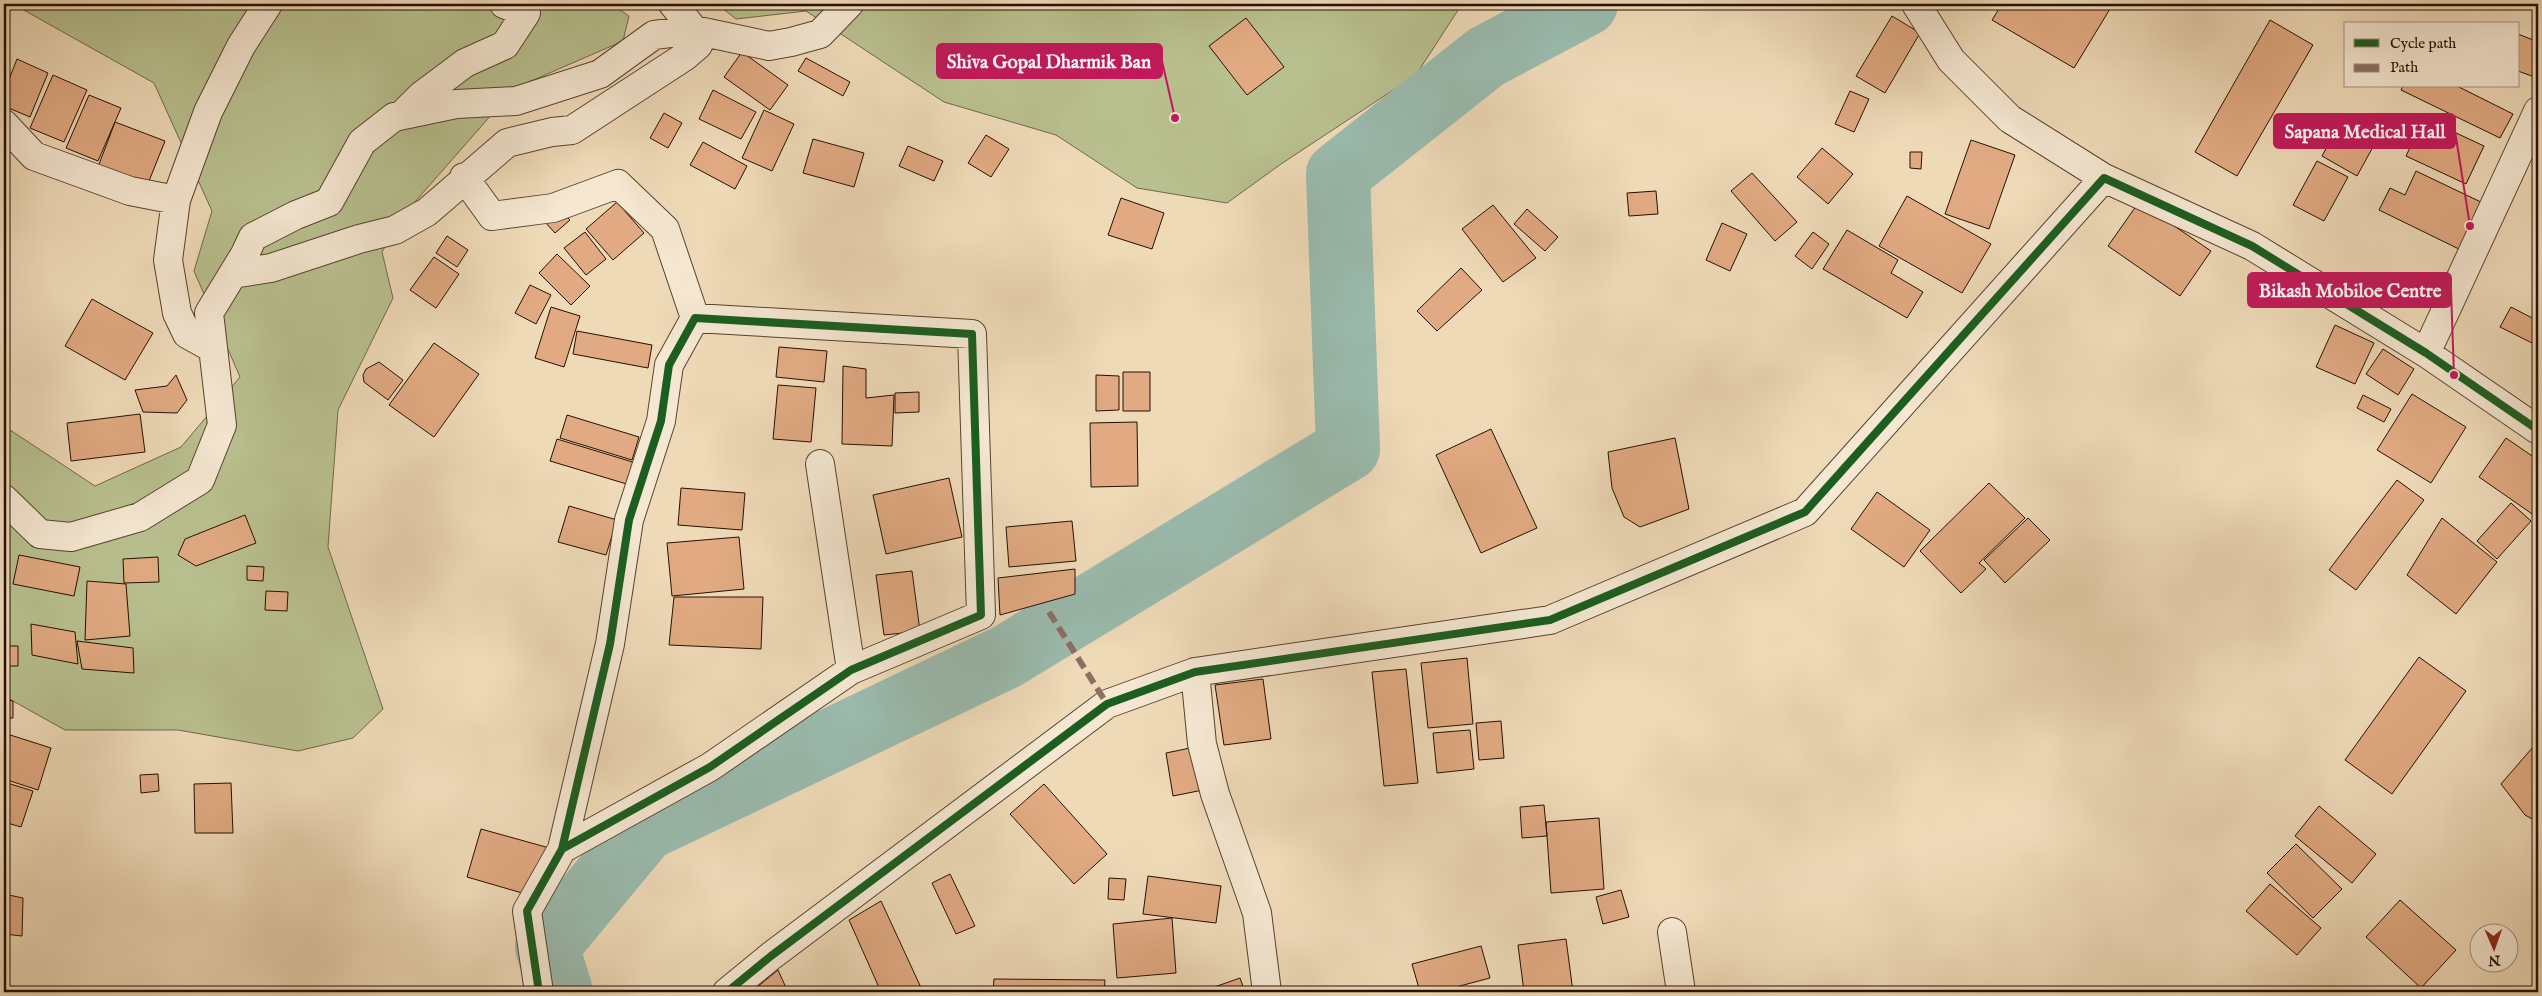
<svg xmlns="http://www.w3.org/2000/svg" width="2542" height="996" viewBox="0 0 2542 996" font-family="'IM FELL English',serif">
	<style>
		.green { fill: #b9c08f; stroke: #706848 }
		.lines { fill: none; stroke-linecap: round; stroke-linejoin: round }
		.river { stroke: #9abbae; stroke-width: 64 }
		.building { fill: #e1aa82; stroke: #261000 }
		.minor-casing { stroke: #58422e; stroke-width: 30 }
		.minor { stroke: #f5e7d1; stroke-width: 28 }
		.quiet { stroke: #8d6e63; stroke-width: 6; stroke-dasharray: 12 6; stroke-linecap: butt }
		.cycleway-casing { stroke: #f5e7d1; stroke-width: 11 }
		.cycleway { stroke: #1b5e20; stroke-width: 8 }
		.leader { fill: none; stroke: #c2185b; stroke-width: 2 }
		.callout-dot { fill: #c2185b; stroke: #f5e7d1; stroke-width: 2 }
		.callout { fill: #c2185b; stroke: #c2185b; stroke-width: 2 }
		.callout-label { font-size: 19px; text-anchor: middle; font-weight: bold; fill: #fff }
	</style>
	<rect width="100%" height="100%" fill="#efdab8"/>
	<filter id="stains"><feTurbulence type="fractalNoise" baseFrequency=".004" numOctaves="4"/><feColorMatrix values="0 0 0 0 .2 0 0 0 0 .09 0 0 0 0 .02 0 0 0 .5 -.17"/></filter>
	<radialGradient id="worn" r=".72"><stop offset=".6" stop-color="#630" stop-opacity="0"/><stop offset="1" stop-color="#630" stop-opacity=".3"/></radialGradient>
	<!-- green -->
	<path class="green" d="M 13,4 L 611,4 L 629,16 L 623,41 L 515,88 L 406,212 L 382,252 L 393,298 L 338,410 L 328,547 L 383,709 L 353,738 L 298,751 L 178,730 L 65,730 L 4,696 L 4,426 L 95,486 L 181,447 L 240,377 L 194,271 L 212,211 L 154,83 Z
		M 717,4 L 1462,4 L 1416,75 L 1281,164 L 1227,203 L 1137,188 L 1056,135 L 944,102 L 806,11 L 736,19 Z"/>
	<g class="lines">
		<!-- river -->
		<path class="river" d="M 561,992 L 547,947 L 645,829 L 1006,657 L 1348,449 L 1338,174 L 1486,57 L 1586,4"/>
	</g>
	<!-- building -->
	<path class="building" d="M 1767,4 L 1784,4 L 1782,9 Z
		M 2002,4 L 2113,4 L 2074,68 L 1992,20 Z
		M 1892,16 L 1920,33 L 1885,93 L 1856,76 Z
		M 1246,18 L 1284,67 L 1247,95 L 1209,46 Z
		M 2270,20 L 2313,45 L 2237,176 L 2195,152 Z
		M 2518,34 L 2538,42 L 2537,78 L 2518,71 Z
		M 742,52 L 788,85 L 770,110 L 724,77 Z
		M 806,58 L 850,82 L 843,96 L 798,71 Z
		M 17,59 L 48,73 L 30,117 L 4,106 L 4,92 Z
		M 53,75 L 87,90 L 64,142 L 30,128 Z
		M 2403,86 L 2457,86 L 2513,114 L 2500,138 L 2401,90 Z
		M 713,90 L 756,112 L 741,139 L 699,119 Z
		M 1850,91 L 1869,99 L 1854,132 L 1835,124 Z
		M 89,95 L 121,108 L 98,161 L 66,148 Z
		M 764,110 L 794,124 L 772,171 L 742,158 Z
		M 664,113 L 682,123 L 668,148 L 650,138 Z
		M 2344,116 L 2379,136 L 2357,176 L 2322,156 Z
		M 2424,118 L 2484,146 L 2466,184 L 2406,156 Z
		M 115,122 L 165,141 L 147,186 L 98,167 Z
		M 986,135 L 1009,149 L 991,177 L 968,163 Z
		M 813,139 L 864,153 L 854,187 L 803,173 Z
		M 1971,140 L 2015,155 L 1989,229 L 1945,214 Z
		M 703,142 L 747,166 L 735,189 L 690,165 Z
		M 908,146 L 943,161 L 934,181 L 899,166 Z
		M 1822,148 L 1853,174 L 1828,204 L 1797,177 Z
		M 1910,152 L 1922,152 L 1921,169 L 1910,168 Z
		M 2317,161 L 2348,177 L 2324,221 L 2293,205 Z
		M 2416,171 L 2485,204 L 2463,251 L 2379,210 L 2390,188 L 2405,195 Z
		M 1752,173 L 1797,222 L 1775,241 L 1731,191 Z
		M 1656,191 L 1658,214 L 1629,216 L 1627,193 Z
		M 1907,196 L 1991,244 L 1962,293 L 1879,246 Z
		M 1121,198 L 1164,213 L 1152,249 L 1108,235 Z
		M 617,202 L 644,233 L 613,260 L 586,229 Z
		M 2139,202 L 2211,251 L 2180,296 L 2108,246 Z
		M 1493,205 L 1536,258 L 1503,282 L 1462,229 Z
		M 558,208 L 570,220 L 555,233 L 544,221 Z
		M 1527,209 L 1558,237 L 1545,251 L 1514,224 Z
		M 1722,223 L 1747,234 L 1730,271 L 1706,260 Z
		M 1847,230 L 1898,260 L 1891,273 L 1923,292 L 1907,318 L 1823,269 Z
		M 585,232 L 606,259 L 586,275 L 564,248 Z
		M 1813,232 L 1829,244 L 1812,269 L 1795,256 Z
		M 447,236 L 468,250 L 457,267 L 436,253 Z
		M 557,254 L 590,286 L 571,305 L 539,273 Z
		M 434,257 L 459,274 L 436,308 L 410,290 Z
		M 1461,268 L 1482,290 L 1437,331 L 1417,311 Z
		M 530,285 L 551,295 L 536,324 L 515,313 Z
		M 92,299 L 153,333 L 125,380 L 65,346 Z
		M 551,307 L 580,316 L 564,367 L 535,358 Z
		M 2511,307 L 2538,321 L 2538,346 L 2500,327 Z
		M 2335,325 L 2374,343 L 2355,384 L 2316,367 Z
		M 577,331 L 652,345 L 648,368 L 573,354 Z
		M 434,343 L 479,374 L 434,437 L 389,405 Z
		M 779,347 L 827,351 L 824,382 L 776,377 Z
		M 2383,349 L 2414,369 L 2398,395 L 2366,374 Z
		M 379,362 L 403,380 L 388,400 L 364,382 L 363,375 L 366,369 Z
		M 843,366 L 866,369 L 866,398 L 894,395 L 892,446 L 842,444 Z
		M 1123,372 L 1150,372 L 1150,411 L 1123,411 Z
		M 176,375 L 187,400 L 177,413 L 143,412 L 135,390 L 167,386 Z
		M 1096,375 L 1119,376 L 1119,410 L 1096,411 Z
		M 778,385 L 816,388 L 811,442 L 773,439 Z
		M 919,392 L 919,412 L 895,413 L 895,393 Z
		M 2412,394 L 2466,427 L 2431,483 L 2377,450 Z
		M 2363,395 L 2391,409 L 2384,422 L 2357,408 Z
		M 140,414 L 145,452 L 71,461 L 67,423 Z
		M 567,415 L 639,437 L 632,460 L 560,438 Z
		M 1137,422 L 1138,486 L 1091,487 L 1090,423 Z
		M 1491,429 L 1537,528 L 1481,553 L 1436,455 Z
		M 1675,438 L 1689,509 L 1640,527 L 1624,517 L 1612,488 L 1608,452 Z
		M 2506,438 L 2538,460 L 2538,518 L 2479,477 Z
		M 557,439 L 636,463 L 630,485 L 550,461 Z
		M 949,478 L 962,537 L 886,554 L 873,495 Z
		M 2397,480 L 2424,500 L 2356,590 L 2329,570 Z
		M 1989,483 L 2025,518 L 1979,563 L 1986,569 L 1961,593 L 1920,551 Z
		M 681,488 L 745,493 L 742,530 L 678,525 Z
		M 1877,492 L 1930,530 L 1904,567 L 1851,529 Z
		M 2511,503 L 2531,521 L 2497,559 L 2477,541 Z
		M 569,506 L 617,520 L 606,555 L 558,542 Z
		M 245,515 L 256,543 L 196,566 L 178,555 L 185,539 Z
		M 2028,518 L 2050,540 L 2005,583 L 1984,560 Z
		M 2442,518 L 2497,562 L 2456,614 L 2407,575 Z
		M 1072,521 L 1076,561 L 1009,567 L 1006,527 Z
		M 739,537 L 744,589 L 672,596 L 667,543 Z
		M 19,555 L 80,567 L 74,596 L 13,584 Z
		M 158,557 L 159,582 L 124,583 L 123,559 Z
		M 247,566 L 264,567 L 263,581 L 247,580 Z
		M 1075,569 L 1075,594 L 1000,615 L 998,578 Z
		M 912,571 L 920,631 L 884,635 L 876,575 Z
		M 87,581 L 126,584 L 130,636 L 85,640 Z
		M 266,591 L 288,592 L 287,611 L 265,610 Z
		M 674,597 L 763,597 L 761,649 L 669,645 Z
		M 31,624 L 75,632 L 78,664 L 32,655 Z
		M 77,641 L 133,648 L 134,673 L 82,669 Z
		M 4,646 L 18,646 L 18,666 L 4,666 Z
		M 2419,657 L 2466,691 L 2392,794 L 2345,760 Z
		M 1467,658 L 1473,724 L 1428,728 L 1421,663 Z
		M 1406,669 L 1418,783 L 1384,786 L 1372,672 Z
		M 1263,679 L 1271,739 L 1224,745 L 1215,685 Z
		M 4,699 L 13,701 L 13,718 L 4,718 Z
		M 1501,721 L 1504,758 L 1479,760 L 1476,723 Z
		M 1470,730 L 1474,769 L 1437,773 L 1433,733 Z
		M 4,733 L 51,748 L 38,790 L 4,779 Z
		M 1195,747 L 1203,790 L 1173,796 L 1166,753 Z
		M 2533,747 L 2538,751 L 2538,822 L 2525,815 L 2501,784 Z
		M 158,774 L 159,791 L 141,793 L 140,775 Z
		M 4,782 L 33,791 L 21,827 L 4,822 Z
		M 231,783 L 233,833 L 195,833 L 194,784 Z
		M 1044,784 L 1107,854 L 1074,884 L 1010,814 Z
		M 1544,805 L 1547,836 L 1522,838 L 1520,807 Z
		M 2319,806 L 2376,854 L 2352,883 L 2295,836 Z
		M 1599,818 L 1604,889 L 1551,893 L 1546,822 Z
		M 481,829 L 553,849 L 529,895 L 467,877 Z
		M 2296,844 L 2342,889 L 2313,918 L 2267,873 Z
		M 950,874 L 975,926 L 956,934 L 932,883 Z
		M 1148,876 L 1221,886 L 1216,923 L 1143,914 Z
		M 1109,878 L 1126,879 L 1124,900 L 1108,899 Z
		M 2270,884 L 2321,928 L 2297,955 L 2246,911 Z
		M 1621,890 L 1629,917 L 1603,924 L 1596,897 Z
		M 4,894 L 23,898 L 22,936 L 4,934 Z
		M 2400,900 L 2456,950 L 2421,988 L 2366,937 Z
		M 881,901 L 923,992 L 881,992 L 849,920 Z
		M 1172,918 L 1176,973 L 1117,978 L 1113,924 Z
		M 1566,939 L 1573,992 L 1524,992 L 1518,945 Z
		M 1481,946 L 1490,978 L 1437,992 L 1420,992 L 1412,964 Z
		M 778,970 L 788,992 L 751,992 Z
		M 1240,978 L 1245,992 L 1200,992 Z
		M 994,979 L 1105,980 L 1104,992 L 993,992 Z"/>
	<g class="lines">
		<defs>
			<path id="minor" d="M 1916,4 L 1951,60 L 2010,119 L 2104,178
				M 404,113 L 421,96 L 465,63 L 505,45 L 526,13 L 504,4
				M 4,124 L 34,156 L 130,191 L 176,200 L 208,112 L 241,46 L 268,4
				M 464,177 L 492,216 L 553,208 L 618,184 L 665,229 L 695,318
				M 176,200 L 168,260 L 177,313 L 187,334 L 212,348
				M 233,274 L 271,268 L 359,239 L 395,230 L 427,212 L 507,143 L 552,132 L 572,130 L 684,57 L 698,45 L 694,30 L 673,4
				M 2426,353 L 2538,111
				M 820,464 L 851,670
				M 4,499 L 40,534 L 71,537 L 140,517 L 200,480 L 222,425 L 209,313 L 245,254 L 253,237 L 296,215 L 329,202 L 362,142 L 394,117 L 456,104 L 516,101 L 600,74 L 654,35 L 694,30 L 769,46 L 791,42 L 820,34 L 849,4
				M 1195,672 L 1202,744 L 1215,794 L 1257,913 L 1267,992
				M 1672,932 L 1681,992
				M 539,992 L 527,911 L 562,849 L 610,644 L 629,520 L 661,421 L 669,365 L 695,318 L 972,334 L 981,615 L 851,670 L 710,767 L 562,849
				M 727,992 L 771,956 L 1107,704 L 1195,672 L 1550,620 L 1805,512 L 2104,178 L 2252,246 L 2426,353 L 2538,430"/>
		</defs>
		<!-- minor casing -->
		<use href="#minor" class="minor-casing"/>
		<!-- minor -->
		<use href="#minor" class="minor"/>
		<!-- quiet -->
		<path class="quiet" d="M 1049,612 L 1107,704"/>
		<defs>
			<path id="cycleway" d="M 539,992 L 527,911 L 562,849 L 610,644 L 629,520 L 661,421 L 669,365 L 695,318 L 972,334 L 981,615 L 851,670 L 710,767 L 562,849
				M 727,992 L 771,956 L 1107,704 L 1195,672 L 1550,620 L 1805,512 L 2104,178 L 2252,246 L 2426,353 L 2538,430"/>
		</defs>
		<!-- cycleway casing -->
		<use href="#cycleway" class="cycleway-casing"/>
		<!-- cycleway -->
		<use href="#cycleway" class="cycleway"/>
	</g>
	<!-- callouts -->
	<path class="leader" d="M1175 118L1162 61M2470 226L2455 131M2454 375L2451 290"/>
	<g class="callout-dot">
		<circle cx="1175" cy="118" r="5"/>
		<circle cx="2470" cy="226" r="5"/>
		<circle cx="2454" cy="375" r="5"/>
	</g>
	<g class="callout">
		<rect x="937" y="44" width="225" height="34" rx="5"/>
		<rect x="2274" y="114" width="181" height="34" rx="5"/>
		<rect x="2248" y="273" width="203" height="34" rx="5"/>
	</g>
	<g class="callout-label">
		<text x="1049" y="68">Shiva Gopal Dharmik Ban</text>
		<text x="2365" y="138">Sapana Medical Hall</text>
		<text x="2350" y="297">Bikash Mobiloe Centre</text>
	</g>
	<!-- margin -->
	<rect width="2542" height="996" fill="none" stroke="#efdab8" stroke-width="20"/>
	<rect x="5" y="5" width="2532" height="986" fill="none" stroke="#261000" stroke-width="2.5"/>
	<rect x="10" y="10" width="2522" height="976" fill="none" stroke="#261000"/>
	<!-- legend -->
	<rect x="2344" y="22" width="175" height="65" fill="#f5e7d1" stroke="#a2917d"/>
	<rect x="2354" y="39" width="25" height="8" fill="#1b5e20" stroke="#a2917d"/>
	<text x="2390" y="48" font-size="15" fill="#261000">Cycle path</text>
	<rect x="2354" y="64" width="25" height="8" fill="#8d6e63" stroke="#a2917d"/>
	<text x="2390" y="72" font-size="15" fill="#261000">Path</text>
	<!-- north arrow -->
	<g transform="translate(2494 948) rotate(178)"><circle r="24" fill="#f5e7d1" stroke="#a2917d"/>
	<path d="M0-4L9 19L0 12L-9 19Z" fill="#8f2418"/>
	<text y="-8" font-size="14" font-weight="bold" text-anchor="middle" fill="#261000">N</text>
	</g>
	<rect width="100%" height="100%" filter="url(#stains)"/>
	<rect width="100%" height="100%" fill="url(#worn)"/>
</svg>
